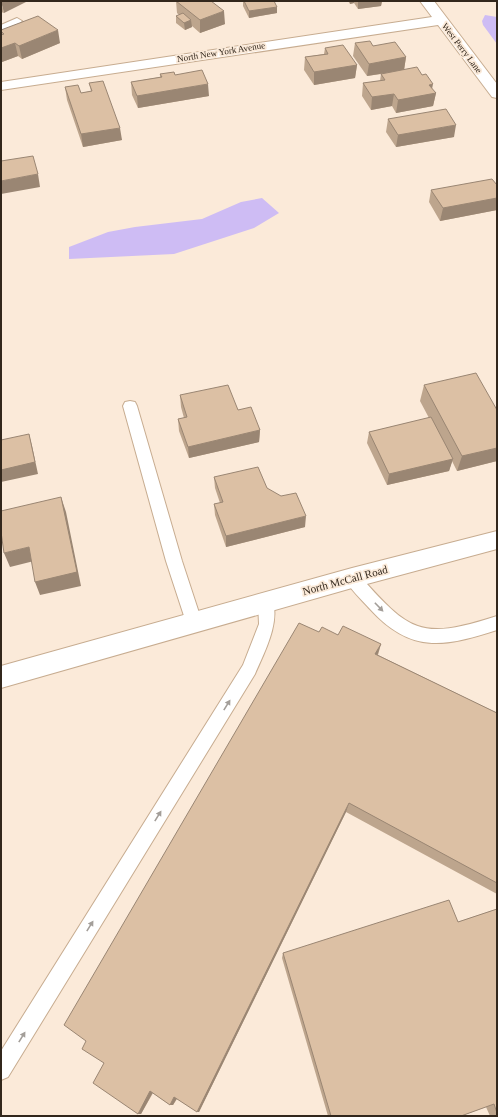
<svg xmlns="http://www.w3.org/2000/svg" width="498" height="1117" viewBox="0 0 498 1117" font-family="'Times New Roman',serif">
	<style>
		.green { fill: #cebcf4 }
		.lines { fill: none; stroke-linecap: round; stroke-linejoin: round }
		.service-casing { stroke: #c7ac90; stroke-width: 2 }
		.minor-casing { stroke: #c7ac90; stroke-width: 2 }
		.service { fill: #fff; fill-rule: evenodd }
		.minor { fill: #fff; fill-rule: evenodd }
		.wall { fill: #bda58d }
		.shaded-wall { fill: #9a8673 }
		.building { fill: #dcc0a4; stroke: #9a8673 }
		.oneway { fill: #a39e99 }
		.labels { text-anchor: middle; dominant-baseline: central; stroke-width: 3.5; stroke-linejoin: round; paint-order: stroke }
		.far-street-label { font-size: 9px; fill: #32271c; stroke: #fbead9 }
		.street-label { font-size: 11px; fill: #32271c; stroke: #fbead9 }
	</style>
	<rect width="100%" height="100%" fill="#fbead9"/>
	<!-- green -->
	<path class="green" d="M 485,15 L 497,17 L 497,44 L 483,25 L 482,21 Z
		M 262,198 L 279,213 L 254,228 L 174,254 L 69,259 L 69,247 L 108,232 L 135,227 L 202,219 L 241,202 Z"/>
	<g class="lines">
		<defs>
			<path id="service" d="M 17,18 L 22,21 L 20,23 L 1,32 L 1,25 Z
				M 130,401 L 135,402 L 137,406 L 182,561 L 202,622 L 200,627 L 194,629 L 188,627 L 186,622 L 166,561 L 123,406 L 125,402 Z
				M 352,571 L 357,573 C 410,632 419,641 497,616 L 497,630 C 444,647 411,654 370,609 C 361,599 350,589 344,578 L 347,573 Z
				M 266,595 L 271,597 C 282,620 264,653 255,674 L 8,1077 L 1,1080 L 1,1051 L 243,665 L 259,624 L 258,602 L 261,597 Z"/>
			<path id="minor" d="M 420,1 L 434,1 L 497,84 L 497,98 L 492,97 L 438,25 L 1,90 L 1,82 L 432,17 Z
				M 497,531 L 497,549 L 352,588 L 1,688 L 1,666 L 352,568 Z"/>
		</defs>
		<!-- service casing -->
		<use href="#service" class="service-casing"/>
		<!-- minor casing -->
		<use href="#minor" class="minor-casing"/>
		<!-- service -->
		<use href="#service" class="service"/>
		<!-- minor -->
		<use href="#minor" class="minor"/>
	</g>
	<!-- wall -->
	<path class="wall" d="M 1,1 L 4,13 L 1,12 Z
		M 176,1 L 225,24 L 200,33 L 192,26 L 192,27 L 185,30 L 176,23 L 176,16 L 179,15 L 177,13 Z
		M 243,1 L 274,1 L 277,13 L 249,18 L 243,6 Z
		M 348,1 L 382,1 L 381,6 L 358,9 L 354,3 L 350,4 Z
		M 1,30 L 60,43 L 22,59 L 18,56 L 2,62 L 1,62 Z
		M 355,43 L 373,46 L 406,57 L 404,70 L 432,89 L 436,93 L 433,106 L 396,113 L 392,106 L 371,110 L 362,96 L 363,83 L 380,81 L 381,74 L 367,76 L 353,56 Z
		M 325,48 L 357,65 L 355,78 L 314,85 L 304,70 L 305,57 L 324,54 Z
		M 160,74 L 175,75 L 209,96 L 138,108 L 132,95 L 131,82 L 160,77 Z
		M 89,83 L 122,140 L 83,147 L 67,100 L 65,87 L 81,93 L 91,91 Z
		M 388,119 L 454,137 L 396,147 L 386,132 Z
		M 497,185 L 497,210 L 440,221 L 429,202 L 431,190 Z
		M 424,385 L 497,410 L 497,461 L 457,471 L 452,461 L 449,471 L 387,485 L 367,443 L 369,432 L 429,418 L 420,401 Z
		M 180,395 L 238,410 L 260,430 L 259,442 L 189,458 L 179,431 L 178,419 L 184,418 L 181,407 Z
		M 214,477 L 267,488 L 305,527 L 226,547 L 215,515 L 214,504 L 220,503 L 215,488 Z
		M 319,632 L 338,635 L 381,644 L 378,655 L 497,713 L 497,894 L 346,812 L 199,1112 L 177,1099 L 173,1105 L 170,1105 L 153,1093 L 141,1114 L 138,1114 L 104,1063 Z
		M 497,909 L 497,1116 L 490,1116 L 486,1107 L 461,1116 L 328,1116 L 282,958 L 283,953 L 458,922 Z"/>
	<!-- shaded-wall -->
	<path class="shaded-wall" d="M 1,1 L 28,1 L 4,13 Z
		M 350,1 L 354,1 L 354,3 L 350,4 Z
		M 358,1 L 382,1 L 381,6 L 358,9 Z
		M 277,7 L 277,13 L 249,18 L 249,11 Z
		M 224,11 L 225,24 L 200,33 L 200,20 Z
		M 191,20 L 192,27 L 185,30 L 184,23 Z
		M 58,30 L 60,43 L 22,59 L 19,46 Z
		M 15,43 L 18,56 L 2,62 L 1,48 Z
		M 406,57 L 404,70 L 367,76 L 369,64 Z
		M 357,65 L 355,78 L 314,85 L 314,72 Z
		M 208,84 L 209,96 L 138,108 L 137,96 Z
		M 433,84 L 431,94 L 436,93 L 433,106 L 396,113 L 398,100 L 429,85 Z
		M 394,94 L 392,106 L 371,110 L 372,97 Z
		M 456,125 L 454,137 L 396,147 L 398,135 Z
		M 120,128 L 122,140 L 83,147 L 81,134 Z
		M 38,174 L 40,187 L 1,194 L 1,181 Z
		M 497,198 L 497,210 L 440,221 L 443,208 Z
		M 260,430 L 259,442 L 189,458 L 188,447 Z
		M 29,434 L 32,446 L 38,474 L 1,482 L 1,470 Z
		M 497,448 L 497,461 L 457,471 L 462,456 Z
		M 453,459 L 449,471 L 387,485 L 389,474 Z
		M 61,497 L 66,512 L 81,586 L 40,595 L 35,582 Z
		M 306,516 L 305,527 L 226,547 L 226,536 Z
		M 29,547 L 34,561 L 10,567 L 4,553 Z
		M 381,644 L 377,656 L 375,654 Z
		M 349,803 L 346,812 L 199,1112 L 197,1112 Z
		M 150,1091 L 153,1092 L 141,1114 L 138,1114 Z
		M 174,1097 L 177,1098 L 173,1105 L 170,1105 Z"/>
	<!-- building -->
	<path class="building" d="M 176,1 L 211,1 L 224,11 L 200,20 Z
		M 244,1 L 274,1 L 277,7 L 249,11 Z
		M 183,13 L 191,20 L 184,23 L 176,16 Z
		M 38,16 L 58,30 L 19,46 L 15,43 L 1,48 L 1,35 L 4,34 L 1,31 L 1,30 Z
		M 370,41 L 373,46 L 395,42 L 406,57 L 369,64 L 355,43 Z
		M 343,45 L 357,65 L 314,72 L 305,57 L 328,54 L 325,48 Z
		M 417,67 L 422,75 L 426,74 L 433,84 L 429,85 L 436,93 L 398,100 L 394,94 L 372,97 L 363,83 L 385,80 L 381,74 Z
		M 202,70 L 208,84 L 137,96 L 131,82 L 162,77 L 160,74 L 174,72 L 175,75 Z
		M 103,81 L 120,128 L 81,134 L 65,87 L 78,85 L 81,93 L 92,91 L 89,83 Z
		M 446,109 L 456,125 L 398,135 L 388,119 Z
		M 33,156 L 38,174 L 1,181 L 1,161 Z
		M 492,179 L 497,185 L 497,198 L 443,208 L 431,190 Z
		M 476,373 L 497,410 L 497,448 L 462,456 L 424,385 Z
		M 228,385 L 238,410 L 251,407 L 260,430 L 188,447 L 178,419 L 187,417 L 180,395 Z
		M 431,417 L 453,459 L 389,474 L 369,432 Z
		M 29,434 L 35,462 L 1,470 L 1,440 Z
		M 258,467 L 267,488 L 281,496 L 296,493 L 306,516 L 226,536 L 214,504 L 223,502 L 214,477 Z
		M 61,497 L 77,572 L 35,582 L 29,547 L 4,553 L 1,532 L 1,511 Z
		M 299,623 L 319,632 L 322,627 L 338,635 L 343,626 L 381,644 L 375,654 L 497,713 L 497,883 L 349,803 L 197,1112 L 174,1097 L 170,1105 L 150,1091 L 138,1114 L 93,1083 L 104,1063 L 82,1049 L 86,1041 L 64,1025 Z
		M 449,900 L 458,922 L 497,909 L 497,1113 L 494,1104 L 461,1116 L 331,1116 L 283,953 Z"/>
	<!-- one-way arrows -->
	<defs><path id="oneway-solid" d="M-6-.8H1V-3.2L6.5 0L1 3.2V.8H-6Z"/></defs>
	<g class="oneway">
		<use href="#oneway-solid" transform="translate(379 607) rotate(46)"/>
		<use href="#oneway-solid" transform="translate(227 705) rotate(-58)"/>
		<use href="#oneway-solid" transform="translate(158 816) rotate(-58)"/>
		<use href="#oneway-solid" transform="translate(90 926) rotate(-58)"/>
		<use href="#oneway-solid" transform="translate(22 1037) rotate(-58)"/>
	</g>
	<g class="labels">
		<!-- far-street labels -->
		<g class="far-street-label">
			<text transform="translate(462 48) rotate(53)">West Perry Lane</text>
			<text transform="translate(221 52) rotate(-9)">North New York Avenue</text>
		</g>
		<!-- street labels -->
		<g class="street-label">
			<text transform="translate(345 580) rotate(-15)">North McCall Road</text>
		</g>
	</g>
	<!-- border -->
	<rect width="498" height="1117" fill="none" stroke="#32271c" stroke-width="4"/>
</svg>
